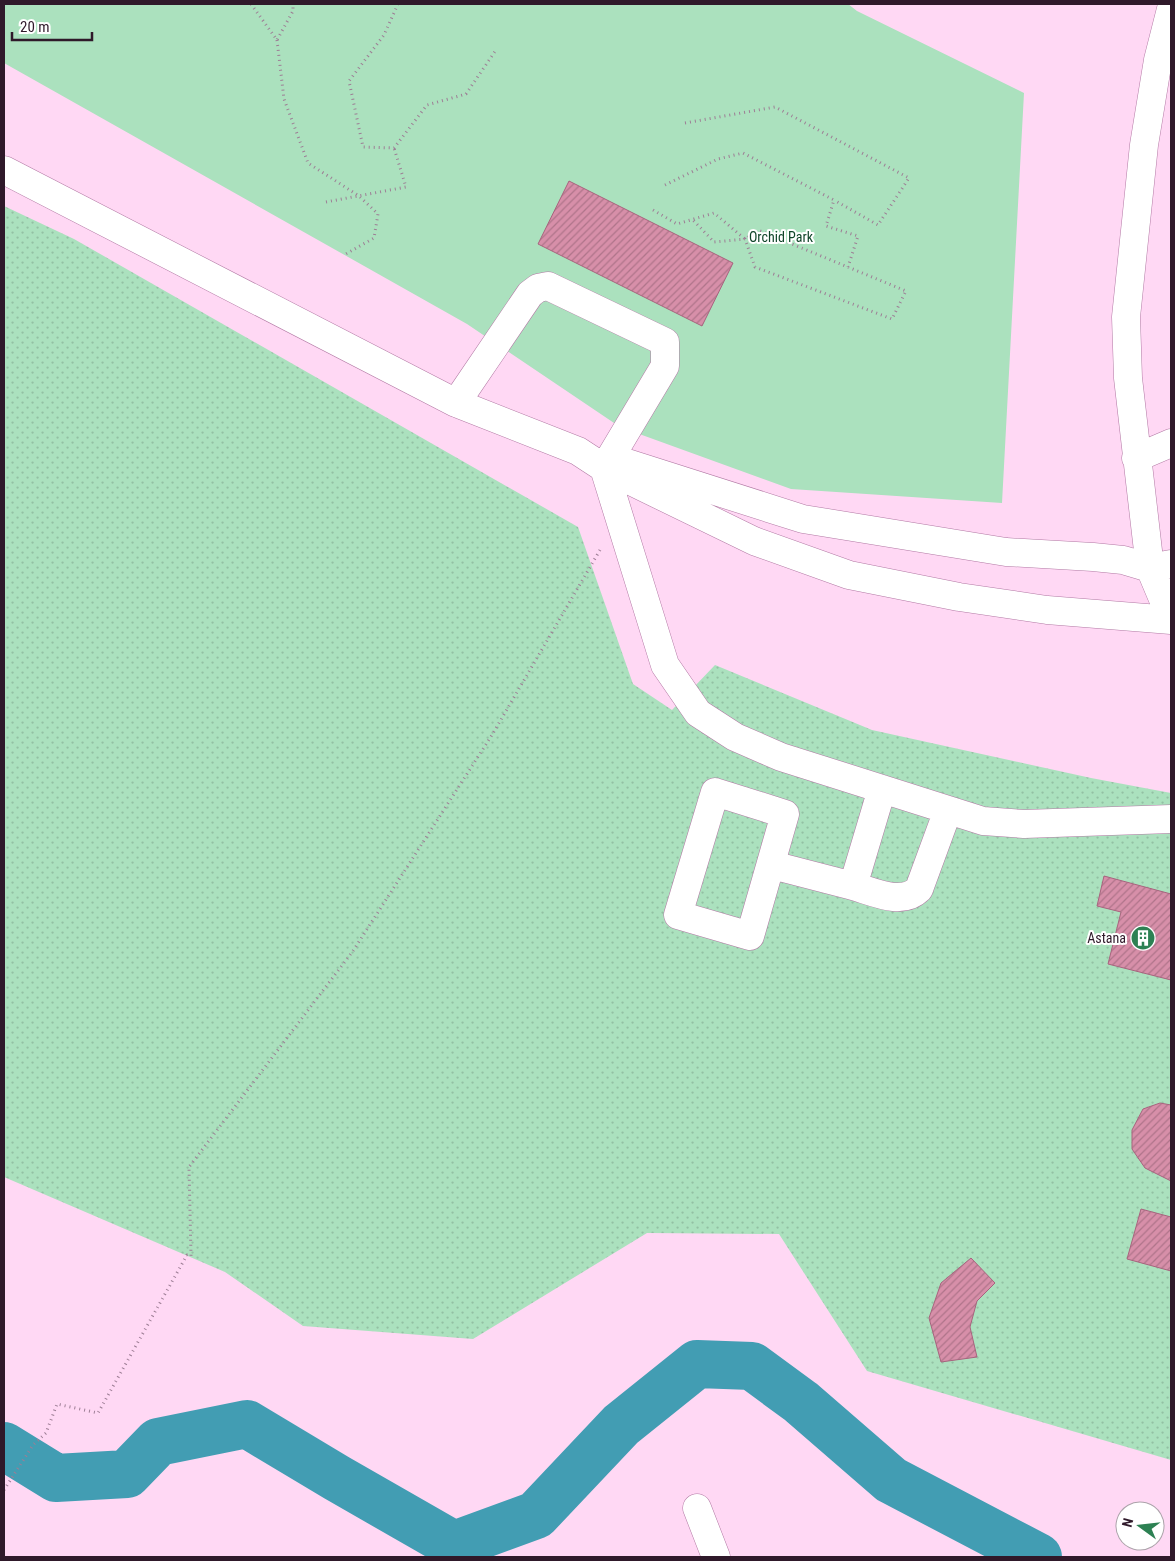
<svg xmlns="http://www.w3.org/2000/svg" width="1175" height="1561" viewBox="0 0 1175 1561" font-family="'Roboto Condensed',sans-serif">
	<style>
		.grass { fill: url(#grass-dots) }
		.park { fill: #abe1be }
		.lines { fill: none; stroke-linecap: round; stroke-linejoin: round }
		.river { stroke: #429db3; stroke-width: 48 }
		.building { fill: url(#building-hatch); stroke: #a7647e }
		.minor-casing { stroke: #b279a4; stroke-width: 29 }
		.path { stroke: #9d7e95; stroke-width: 3; stroke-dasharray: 1 4; stroke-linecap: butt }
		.minor { stroke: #fff; stroke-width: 28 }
		.labels { text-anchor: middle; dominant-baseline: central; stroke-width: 4; stroke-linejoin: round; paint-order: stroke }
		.park-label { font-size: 14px; fill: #0f4428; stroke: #fff }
		.poi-label { font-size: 14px; fill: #2f192a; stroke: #fff; text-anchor: end }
	</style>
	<defs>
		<pattern id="grass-dots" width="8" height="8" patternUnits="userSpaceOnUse" patternTransform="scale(1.25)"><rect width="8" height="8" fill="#abe1be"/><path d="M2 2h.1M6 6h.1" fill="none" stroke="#93c0a3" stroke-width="1.8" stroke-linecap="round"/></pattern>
		<pattern id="building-hatch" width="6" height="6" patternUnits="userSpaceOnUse" patternTransform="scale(1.25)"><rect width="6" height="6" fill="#d78fa9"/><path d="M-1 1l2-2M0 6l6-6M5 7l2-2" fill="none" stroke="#af748a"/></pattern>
	</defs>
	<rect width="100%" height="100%" fill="#ffd8f4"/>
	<!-- grass -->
	<path class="grass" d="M 4,206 L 74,239 L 578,527 L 633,684 L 672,710 L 715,665 L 872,730 L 1091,778 L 1171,793 L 1171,1460 L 867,1371 L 779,1234 L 647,1233 L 473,1339 L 303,1326 L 225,1272 L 4,1177 Z"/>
	<!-- park -->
	<path class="park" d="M 4,4 L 848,4 L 857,11 L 1024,93 L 1002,503 L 791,489 L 620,427 L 467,324 L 4,63 Z"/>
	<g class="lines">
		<!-- river -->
		<path class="river" d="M 4,1446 L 56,1478 L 127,1474 L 158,1442 L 247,1424 L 337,1478 L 454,1545 L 536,1515 L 621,1425 L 697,1364 L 752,1366 L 801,1402 L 891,1480 L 1038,1557"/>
	</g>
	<!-- building -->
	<path class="building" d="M 569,181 L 733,263 L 702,326 L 538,244 Z
		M 1104,876 L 1171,894 L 1171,980 L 1108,964 L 1121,912 L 1097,906 Z
		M 1160,1103 L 1171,1105 L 1171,1181 L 1145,1168 L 1132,1149 L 1132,1130 L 1143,1109 Z
		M 1141,1209 L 1171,1217 L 1171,1271 L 1127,1259 Z
		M 971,1258 L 995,1283 L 977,1301 L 970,1327 L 977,1357 L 941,1362 L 929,1318 L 941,1283 Z"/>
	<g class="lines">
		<defs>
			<path id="minor" d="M 1171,9 L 1158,60 L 1144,145 L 1126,317 L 1128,378 L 1150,568 L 1171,618
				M 4,170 L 456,403 L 578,451 L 604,468 L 754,541 L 849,575 L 959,597 L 1047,610 L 1171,620
				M 456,403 L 530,294 L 538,288 L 548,286 L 665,342 L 665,366 L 604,468 L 665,665 L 698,713 L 735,737 L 781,757 L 983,821 L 1024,824 L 1171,819
				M 1136,458 L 1171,443
				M 621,461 L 803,519 L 1006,552 L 1093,557 L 1123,560 L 1150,568 L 1171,564
				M 882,789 L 853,886 C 874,892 902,906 919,889 L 948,810
				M 715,792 L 785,814 L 750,936 L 678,915 Z
				M 772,865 L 853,886
				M 697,1508 L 716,1557"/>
		</defs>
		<!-- minor casing -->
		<use href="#minor" class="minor-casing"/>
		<!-- path -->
		<path class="path" d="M 251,4 L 277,40 L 293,11 L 293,4
			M 398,4 L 384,35 L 349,81 L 363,147 L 394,148 L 427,105 L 466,94 L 496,50
			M 277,40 L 284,99 L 308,163 L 359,196 L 378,214 L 374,238 L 344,255
			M 685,123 L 775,107 L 909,178 L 878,225 L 834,200
			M 665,185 L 718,159 L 743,153 L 834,200 L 826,226 L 858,236 L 848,267
			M 326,202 L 406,187 L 394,148
			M 653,210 L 677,224 L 714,213 L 745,239 L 758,230 L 906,291 L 892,319 L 755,267 L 745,239 L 714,242 L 693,220
			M 4,1490 L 33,1445 L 46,1433 L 57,1404 L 98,1413 L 187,1255 L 191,1256 L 189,1167 L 353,951 L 492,735 L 600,550"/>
		<!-- minor -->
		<use href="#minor" class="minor"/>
	</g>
	<!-- icons -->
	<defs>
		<symbol id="building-disc" viewBox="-11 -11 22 22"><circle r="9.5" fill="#2d8153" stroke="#fff"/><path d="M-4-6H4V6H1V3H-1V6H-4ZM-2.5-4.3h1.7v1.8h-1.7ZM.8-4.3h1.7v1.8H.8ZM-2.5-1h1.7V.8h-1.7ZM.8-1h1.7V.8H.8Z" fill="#fff"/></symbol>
	</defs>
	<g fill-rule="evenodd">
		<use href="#building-disc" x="1129" y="924" width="28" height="28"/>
	</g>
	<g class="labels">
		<!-- park labels -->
		<g class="park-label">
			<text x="781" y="237">Orchid Park</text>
		</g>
		<!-- poi labels -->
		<g class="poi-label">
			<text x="1126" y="938">Astana</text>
		</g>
	</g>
	<!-- border -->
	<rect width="1175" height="1561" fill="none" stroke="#2f192a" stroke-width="10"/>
	<!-- north arrow -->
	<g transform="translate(1140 1526) rotate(285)"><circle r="24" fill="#ffffff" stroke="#aca3aa"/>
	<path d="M0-4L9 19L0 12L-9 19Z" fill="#2d8153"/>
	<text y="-8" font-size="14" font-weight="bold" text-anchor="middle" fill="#2f192a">N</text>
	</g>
	<!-- scale -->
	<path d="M12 32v8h80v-8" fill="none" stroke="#2f192a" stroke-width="2.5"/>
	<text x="20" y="32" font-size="15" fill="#2f192a" stroke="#ffffff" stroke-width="4" paint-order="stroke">20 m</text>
</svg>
